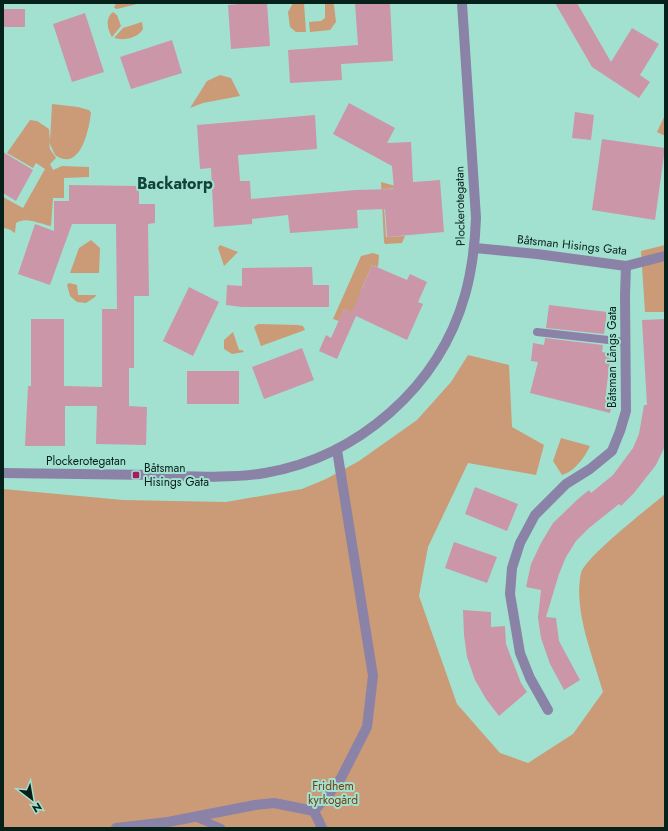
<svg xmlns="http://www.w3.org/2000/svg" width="668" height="831" viewBox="0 0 668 831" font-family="Jost,sans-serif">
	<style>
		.green { fill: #cb9a77 }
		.building { fill: #cb96a8 }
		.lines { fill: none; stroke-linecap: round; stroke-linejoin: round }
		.lane { stroke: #8b82a7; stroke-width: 8 }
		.street { stroke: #8b82a7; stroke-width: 10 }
		.poi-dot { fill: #a61c61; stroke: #a2e1d0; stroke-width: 1.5 }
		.labels { text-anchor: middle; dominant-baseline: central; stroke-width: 4; stroke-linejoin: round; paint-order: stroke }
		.street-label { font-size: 12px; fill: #06201a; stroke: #a2e1d0 }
		.poi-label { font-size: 12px; fill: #06201a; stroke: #a2e1d0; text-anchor: start }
		.park-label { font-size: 12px; fill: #754011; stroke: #a2e1d0 }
		.district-label { font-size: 16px; font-weight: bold; fill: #124238; stroke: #a2e1d0 }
	</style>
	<rect width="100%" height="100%" fill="#a2e1d0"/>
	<!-- green -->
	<path class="green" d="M 116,3 L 137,3 L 137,4 L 117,9 L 114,8 Z
		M 293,3 L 304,3 L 306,32 L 296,32 L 290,27 L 288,12 Z
		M 325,3 L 333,3 L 334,5 L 336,22 L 330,30 L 310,32 L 309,22 L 321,21 L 325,18 Z
		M 113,12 L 117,15 L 121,26 L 112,37 C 107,29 105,18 113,12 Z
		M 142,22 L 143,29 C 138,38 124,41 114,38 L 123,28 Z
		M 220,75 L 231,78 L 240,96 L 203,103 L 190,108 L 207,81 Z
		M 52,104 L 78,107 L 89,110 L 91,113 C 89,130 80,173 55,155 L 49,142 L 50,149 L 56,158 L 50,164 L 53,170 L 62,166 L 89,167 L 89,177 L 64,178 L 64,198 L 53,198 L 51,226 C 40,224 26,216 16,223 L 15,233 L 13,232 L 11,230 L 4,228 L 3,225 L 3,197 L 23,208 L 45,169 L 36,163 L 33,168 L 7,153 L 30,120 L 37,121 L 49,129 L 50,141 Z
		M 665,115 L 665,136 L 657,132 Z
		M 381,182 L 403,188 L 383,189 L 386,237 L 405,236 L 402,243 L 385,244 L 384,242 Z
		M 91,240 L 100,248 L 99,273 L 70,273 L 79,248 Z
		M 220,245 L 238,252 L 224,266 L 218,248 Z
		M 665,245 L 665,312 L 645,312 L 641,251 Z
		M 373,253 L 379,255 L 378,267 L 372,265 L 362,288 L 355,314 L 344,309 L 339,321 L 333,319 L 361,256 Z
		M 69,283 L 77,285 L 78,295 L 96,295 L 95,297 L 86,303 L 77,302 L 70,296 L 67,285 Z
		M 258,324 L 298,325 L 303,326 L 305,330 L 261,346 L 254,327 Z
		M 233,332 L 239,350 L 242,350 L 244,352 L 232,354 L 224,349 L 224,340 Z
		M 468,355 L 509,365 L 512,427 L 544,445 L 536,475 L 468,463 L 428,547 L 419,596 L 457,704 L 500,753 L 528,763 L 573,734 L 603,692 C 593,656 573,610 581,573 C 585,557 650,507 665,494 L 665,828 L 3,828 L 3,489 L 123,500 L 226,502 L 302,489 L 326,479 L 359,461 L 417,420 L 451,382 Z
		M 561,438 L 590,446 C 585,457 574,472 562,475 L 553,461 Z"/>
	<!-- building -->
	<path class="building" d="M 249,3 L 267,3 L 270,46 L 231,49 L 228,5 Z
		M 355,3 L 390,3 L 393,61 L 341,64 L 342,80 L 290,83 L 288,50 L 358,45 Z
		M 555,3 L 577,3 L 611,62 L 632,28 L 659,44 L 640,75 L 650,82 L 639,98 L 592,67 Z
		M 3,9 L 25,9 L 25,27 L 3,27 Z
		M 85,13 L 104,72 L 72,82 L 53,24 Z
		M 172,40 L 182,73 L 131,89 L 120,57 Z
		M 349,103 L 395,128 L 387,143 L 411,142 L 413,182 L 440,180 L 444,232 L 387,237 L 385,209 L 357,210 L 358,228 L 290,233 L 288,215 L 252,219 L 252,224 L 214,227 L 211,168 L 200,169 L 197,125 L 315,115 L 317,149 L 238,155 L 240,181 L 250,181 L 251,199 L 356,190 L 394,189 L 392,166 L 333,134 Z
		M 575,112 L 594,115 L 591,140 L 572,138 Z
		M 602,139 L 665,148 L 655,220 L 592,210 Z
		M 3,152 L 33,170 L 16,201 L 3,193 Z
		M 69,185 L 139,186 L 139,204 L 155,204 L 155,223 L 148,224 L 149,296 L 134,296 L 134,368 L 129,368 L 129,406 L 147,407 L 146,445 L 96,444 L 97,406 L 65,406 L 65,446 L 25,446 L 28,386 L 31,386 L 31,319 L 64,319 L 64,386 L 102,387 L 102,309 L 117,309 L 116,224 L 72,224 L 50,285 L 18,274 L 35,224 L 54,231 L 54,201 L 69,201 Z
		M 372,265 L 407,280 L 410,274 L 427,282 L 418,302 L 423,304 L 407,340 L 356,316 L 337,359 L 319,351 L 326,335 L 331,338 L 344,309 L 352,312 Z
		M 312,267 L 313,285 L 329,285 L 329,307 L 242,307 L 226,305 L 227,285 L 242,286 L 242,268 Z
		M 189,287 L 219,302 L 193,356 L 163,341 Z
		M 549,305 L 607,312 L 604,334 L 546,328 Z
		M 665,319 L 665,446 L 656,465 L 634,493 L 621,506 L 619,504 L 589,528 L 576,541 L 566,557 L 559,574 L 546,617 L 556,618 L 559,641 L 580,680 L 564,690 L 550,664 L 541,638 L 538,618 L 541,590 L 526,587 L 531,564 L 541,543 L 553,523 L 578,499 L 589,490 L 591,493 L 613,475 L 633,448 L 639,434 L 644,405 L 647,405 L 642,320 Z
		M 545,338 L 603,345 L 602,352 L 611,353 L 606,392 L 614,394 L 610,413 L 530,393 L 538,362 L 531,361 L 533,343 L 544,345 Z
		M 302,348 L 314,380 L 264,399 L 252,367 Z
		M 187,371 L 239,371 L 239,404 L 187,404 Z
		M 475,487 L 518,504 L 507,531 L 465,514 Z
		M 454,542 L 497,557 L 487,583 L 445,568 Z
		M 463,610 L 491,612 L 491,627 L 505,626 L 506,644 L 521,683 L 527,692 L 499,716 L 486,699 L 475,680 L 467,657 L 464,635 Z"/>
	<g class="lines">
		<!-- lane -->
		<path class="lane" d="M 537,332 L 626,342
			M 195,817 L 221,828"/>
		<!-- street -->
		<path class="street" d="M 475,248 L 537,254 L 626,266 L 665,256
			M 3,473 C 53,474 103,474 153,475 C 190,476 229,479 265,473 C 358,457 439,387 465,295 C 472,270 475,245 476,218 L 462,3
			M 548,710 L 530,678 L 520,653 L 510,594 L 512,568 L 520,543 L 535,515 L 566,484 L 590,469 L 612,451 L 620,431 L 626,411 L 625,295 L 626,266
			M 314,811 L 329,794 L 341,778 L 367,727 L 373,676 L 337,450
			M 116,828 L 168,822 L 255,805 L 274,803 L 314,811 L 322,828"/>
	</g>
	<!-- markers -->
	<rect class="poi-dot" x="132" y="471" width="8" height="8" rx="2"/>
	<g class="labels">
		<!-- street labels -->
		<g class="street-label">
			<text transform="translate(460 206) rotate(-91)">Plockerotegatan</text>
			<text transform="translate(572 245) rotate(6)">Båtsman Hisings Gata</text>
			<text transform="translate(612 357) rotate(-90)">Båtsman Långs Gata</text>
			<text x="86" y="461">Plockerotegatan</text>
		</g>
		<!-- poi labels -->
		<g class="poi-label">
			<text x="144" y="468">Båtsman<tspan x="144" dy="14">Hisings Gata</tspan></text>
		</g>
		<!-- park labels -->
		<g class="park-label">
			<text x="333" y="786">Fridhem<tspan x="333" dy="14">kyrkogård</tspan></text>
		</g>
		<!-- district labels -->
		<g class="district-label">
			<text x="175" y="183">Backatorp</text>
		</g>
	</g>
	<!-- border -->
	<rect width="668" height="831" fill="none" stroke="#06201a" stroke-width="8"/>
	<!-- north arrow -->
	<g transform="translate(32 799) rotate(149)" stroke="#a2e1d0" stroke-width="3" paint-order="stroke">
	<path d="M0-3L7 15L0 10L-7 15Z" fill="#06201a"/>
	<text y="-6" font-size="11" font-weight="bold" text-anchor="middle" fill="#06201a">N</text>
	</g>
</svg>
